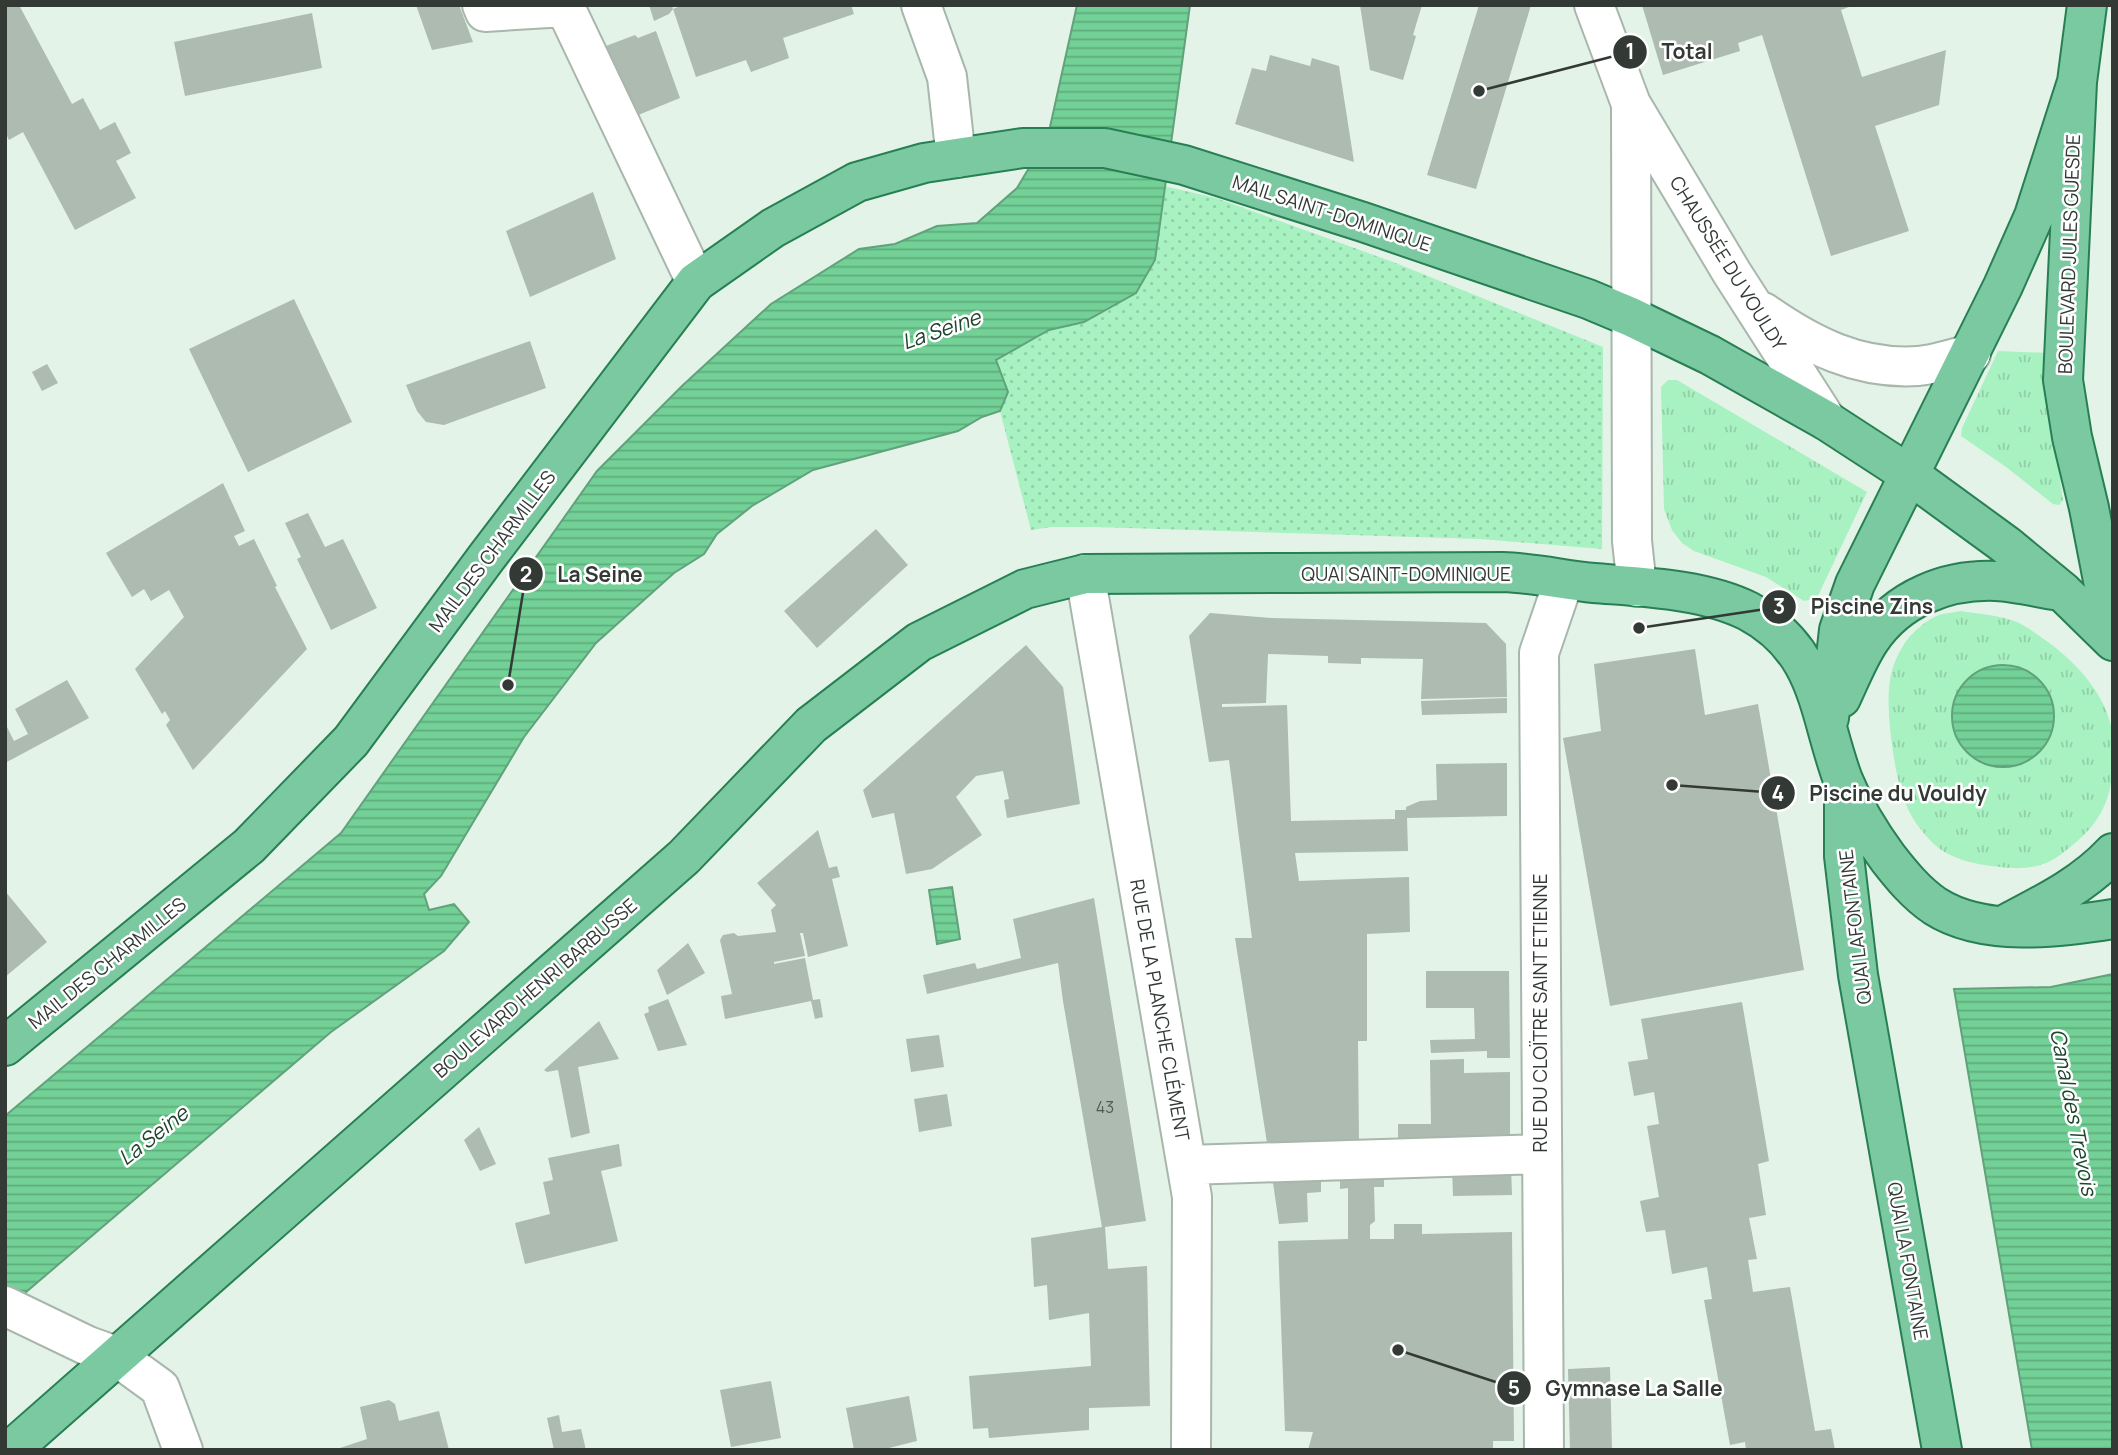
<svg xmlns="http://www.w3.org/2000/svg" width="2118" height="1455" viewBox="0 0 2118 1455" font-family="Manrope,sans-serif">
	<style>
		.grass { fill: url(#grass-tufts) }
		.park { fill: url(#park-dots) }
		.water { fill: url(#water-rules); stroke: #60a37a; stroke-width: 2 }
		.building { fill: #adbbb1 }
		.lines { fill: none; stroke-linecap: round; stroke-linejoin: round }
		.minor-casing { stroke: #a8b6ac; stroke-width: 42 }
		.major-casing { stroke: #277f53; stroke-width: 42 }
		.minor { stroke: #fff; stroke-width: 38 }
		.major { stroke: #7ac9a1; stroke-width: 38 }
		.labels { text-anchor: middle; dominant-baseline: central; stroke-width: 5; stroke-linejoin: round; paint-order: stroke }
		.number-label { font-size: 16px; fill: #525a54 }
		.street-label { font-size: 19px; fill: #333935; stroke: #fff }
		.water-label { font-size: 21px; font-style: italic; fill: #1d442c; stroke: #fff }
		.leader { fill: none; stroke: #333935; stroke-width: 2.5 }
		.callout-dot { fill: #333935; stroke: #fff; stroke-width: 2.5 }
		.mark-label { font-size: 21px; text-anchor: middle; font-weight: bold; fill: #fff }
		.callout-label { font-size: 21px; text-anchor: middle; font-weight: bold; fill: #333935; stroke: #fff; stroke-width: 5; stroke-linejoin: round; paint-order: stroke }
	</style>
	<defs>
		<pattern id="grass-tufts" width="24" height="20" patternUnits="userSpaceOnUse" patternTransform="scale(1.75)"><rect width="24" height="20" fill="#a8f1c1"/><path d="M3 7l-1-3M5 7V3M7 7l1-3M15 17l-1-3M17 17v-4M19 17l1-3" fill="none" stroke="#91cfa6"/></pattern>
		<pattern id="park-dots" width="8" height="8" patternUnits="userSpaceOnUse" patternTransform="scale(1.75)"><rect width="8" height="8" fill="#a8f1c1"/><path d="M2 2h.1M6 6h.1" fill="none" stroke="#91cfa6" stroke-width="1.8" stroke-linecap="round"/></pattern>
		<pattern id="water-rules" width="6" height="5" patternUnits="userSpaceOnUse" patternTransform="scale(1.75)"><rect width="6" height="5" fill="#73d197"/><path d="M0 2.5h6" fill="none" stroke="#5fab7c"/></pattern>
	</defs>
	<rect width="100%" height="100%" fill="#e3f3e8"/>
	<!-- grass -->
	<path class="grass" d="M 1998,351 L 2049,353 L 2049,400 L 2063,500 L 2059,505 L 2053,504 L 2006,467 L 1961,436 L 1962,428 Z
		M 1668,380 L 1677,380 L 1867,492 L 1817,598 L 1804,601 L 1766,577 L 1694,551 L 1682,543 L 1672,530 L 1664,509 L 1661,387 Z
		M 1960,611 C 1979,614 1999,615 2017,622 C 2028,627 2039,636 2048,642 C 2077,663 2106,695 2112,731 C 2114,739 2113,749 2113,758 C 2113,801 2099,826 2064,852 C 2044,868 2025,870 2000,867 C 1978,865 1952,860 1935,845 C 1921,832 1909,815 1903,797 C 1894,771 1885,707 1890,681 C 1891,670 1897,655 1903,646 C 1909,635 1927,619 1939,615 C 1945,613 1953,613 1960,611 Z"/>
	<!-- park -->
	<path class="park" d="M 1164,186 L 1216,198 L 1393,262 L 1603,347 L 1602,549 L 1480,539 L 1095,527 L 1051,527 L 1031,530 L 1000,411 L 1008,392 L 996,360 L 1049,330 L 1084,322 L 1161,209 Z"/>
	<!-- water -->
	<path class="water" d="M 1077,5 L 1190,5 L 1155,260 L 1136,293 L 1084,322 L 1049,330 L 996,360 L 1008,392 L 1000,411 L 982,417 L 958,431 L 813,470 L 752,506 L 717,534 L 704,554 L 674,573 L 596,643 L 524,737 L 441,876 L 424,894 L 429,910 L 454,904 L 469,922 L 444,951 L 331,1032 L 5,1310 L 5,1116 L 341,833 L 597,471 L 682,386 L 771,304 L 859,249 L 895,244 L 937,226 L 977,223 L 1017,188 L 1048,136 Z
		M1952 716a51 51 0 1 1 102 0a51 51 0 1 1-102 0Z
		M 952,887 L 960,939 L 937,944 L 929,890 Z
		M 2113,974 L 2113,1450 L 2032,1450 L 1954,989 L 2051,987 Z"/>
	<!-- building -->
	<path class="building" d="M 5,5 L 19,5 L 72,104 L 83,98 L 100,130 L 115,122 L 131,153 L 116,161 L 136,198 L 75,230 L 23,132 L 9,140 L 5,132 Z
		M 416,5 L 459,5 L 473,42 L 432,50 Z
		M 649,5 L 672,5 L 673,9 L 669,14 L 654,21 Z
		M 683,5 L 851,5 L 854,14 L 783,38 L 789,58 L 751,72 L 746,60 L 696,77 L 673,9 Z
		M 1360,5 L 1422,5 L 1413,35 L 1416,36 L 1403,80 L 1370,70 Z
		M 1479,5 L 1531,5 L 1476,189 L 1427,175 Z
		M 1642,5 L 1854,5 L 1841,10 L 1862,77 L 1946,50 L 1939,105 L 1875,126 L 1909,231 L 1831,256 L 1762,35 L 1738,43 L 1740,51 L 1663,75 Z
		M 312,13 L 322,68 L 185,96 L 174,42 Z
		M 656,31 L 680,98 L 626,120 L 598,49 L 635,35 L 638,38 Z
		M 1270,55 L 1310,66 L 1312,58 L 1339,66 L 1354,162 L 1235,124 L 1252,68 L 1266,71 Z
		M 593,192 L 616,259 L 530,297 L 506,231 Z
		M 294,299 L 352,422 L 248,472 L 189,349 Z
		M 530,341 L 546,388 L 444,425 L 426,422 L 417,411 L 406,385 Z
		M 47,364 L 58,383 L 42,391 L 32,372 Z
		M 223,483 L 245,531 L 234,536 L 239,546 L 254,539 L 277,586 L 275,587 L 307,649 L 193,770 L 166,725 L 170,720 L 165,711 L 162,714 L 135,669 L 184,617 L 169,590 L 151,601 L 144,589 L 132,597 L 106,553 Z
		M 308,513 L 325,547 L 343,539 L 377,608 L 331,630 L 297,559 L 301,557 L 285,523 Z
		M 876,529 L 908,565 L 817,648 L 784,611 Z
		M 1210,613 L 1271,618 L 1486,623 L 1506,644 L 1507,697 L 1421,699 L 1423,659 L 1361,658 L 1361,664 L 1328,663 L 1328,656 L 1268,654 L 1266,703 L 1222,704 L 1222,707 L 1287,705 L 1291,821 L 1395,819 L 1395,810 L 1406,810 L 1406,807 L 1420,801 L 1437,800 L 1436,764 L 1507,763 L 1507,816 L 1407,818 L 1408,851 L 1295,853 L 1299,881 L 1409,877 L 1410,932 L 1367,934 L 1367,1041 L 1358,1041 L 1359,1142 L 1267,1143 L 1235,938 L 1252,938 L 1229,760 L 1209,762 L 1189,636 Z
		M 1026,645 L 1063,687 L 1080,804 L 1007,818 L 1004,800 L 1009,799 L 1003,771 L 976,776 L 956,797 L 982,835 L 932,869 L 906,874 L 894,813 L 872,818 L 863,790 Z
		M 1695,649 L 1705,715 L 1758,704 L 1804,970 L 1610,1006 L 1563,738 L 1601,731 L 1594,664 Z
		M 67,680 L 89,718 L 5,763 L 5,723 L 14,741 L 28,734 L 15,709 Z
		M 1507,698 L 1507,713 L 1422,715 L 1421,701 Z
		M 818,830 L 829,868 L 837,866 L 840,877 L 832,879 L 848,946 L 808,957 L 803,933 L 800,933 L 805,956 L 774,962 L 774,964 L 805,958 L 813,1000 L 820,999 L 823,1017 L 815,1019 L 811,1001 L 725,1019 L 721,996 L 732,994 L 720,940 L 723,935 L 734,933 L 738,936 L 776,932 L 771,910 L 776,905 L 757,883 Z
		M 5,891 L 47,942 L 5,977 Z
		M 1094,898 L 1146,1221 L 1105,1227 L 1108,1269 L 1147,1266 L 1150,1406 L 1089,1408 L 1089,1430 L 989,1438 L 988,1428 L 973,1429 L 969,1376 L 1091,1366 L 1089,1313 L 1049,1320 L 1047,1285 L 1034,1287 L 1031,1238 L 1102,1227 L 1063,1001 L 1058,963 L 927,994 L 923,975 L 975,963 L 977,969 L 1021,958 L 1013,919 Z
		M 688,943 L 705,973 L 667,995 L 657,970 Z
		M 1426,971 L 1509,971 L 1510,1058 L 1487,1058 L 1487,1051 L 1431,1053 L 1430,1040 L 1475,1039 L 1474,1008 L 1426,1008 Z
		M 668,999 L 687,1045 L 658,1051 L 644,1014 L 649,1012 L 648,1007 Z
		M 1742,1002 L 1769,1161 L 1758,1164 L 1766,1215 L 1749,1218 L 1757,1259 L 1748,1260 L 1753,1292 L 1790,1287 L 1815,1431 L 1831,1429 L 1835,1450 L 1746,1450 L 1745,1442 L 1730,1445 L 1704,1300 L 1712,1299 L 1707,1267 L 1672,1274 L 1665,1230 L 1646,1232 L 1640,1201 L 1659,1197 L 1647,1126 L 1659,1124 L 1654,1092 L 1634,1096 L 1628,1062 L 1648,1059 L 1641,1019 Z
		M 599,1021 L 619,1059 L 578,1067 L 590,1133 L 571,1138 L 558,1070 L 547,1072 L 544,1070 Z
		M 939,1035 L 944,1067 L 911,1072 L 906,1039 Z
		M 1464,1059 L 1464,1073 L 1510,1072 L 1510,1140 L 1398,1141 L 1398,1124 L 1431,1124 L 1430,1060 Z
		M 947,1094 L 952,1126 L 919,1132 L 914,1099 Z
		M 479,1127 L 496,1164 L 480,1171 L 464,1140 Z
		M 619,1144 L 622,1166 L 601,1171 L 618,1241 L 525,1264 L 515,1223 L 550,1214 L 543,1182 L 553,1180 L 548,1158 Z
		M 1511,1166 L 1512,1195 L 1453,1196 L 1452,1167 Z
		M 1384,1167 L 1384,1187 L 1374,1187 L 1375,1221 L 1370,1225 L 1370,1239 L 1394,1239 L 1394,1224 L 1422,1224 L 1422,1234 L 1512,1232 L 1514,1441 L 1493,1441 L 1493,1450 L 1308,1450 L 1313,1432 L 1285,1431 L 1278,1241 L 1348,1239 L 1348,1188 L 1340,1189 L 1340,1168 Z
		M 1321,1168 L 1321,1192 L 1307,1193 L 1308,1222 L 1279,1224 L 1271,1169 Z
		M 1610,1367 L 1612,1450 L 1570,1450 L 1568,1369 Z
		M 771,1381 L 781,1438 L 731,1447 L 720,1390 Z
		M 909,1396 L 917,1441 L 889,1448 L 854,1450 L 846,1408 Z
		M 389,1400 L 395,1404 L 399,1421 L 439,1411 L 449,1450 L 334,1450 L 367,1439 L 360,1407 Z
		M 559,1415 L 562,1432 L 581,1429 L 586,1450 L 554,1450 L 547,1418 Z"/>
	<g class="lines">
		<defs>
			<path id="minor" d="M 482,5 L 485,12 L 565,7
				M 566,5 L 565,7 L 696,282
				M 921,5 L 947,77 L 956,158
				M 1594,5 L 1631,104 L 1732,273 L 1827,421
				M 1631,104 L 1632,541 L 1637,587
				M 1763,312 C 1810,345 1858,370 1918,366 C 1935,365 1954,358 1971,354
				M 1085,574 L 1192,1197 L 1191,1450
				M 1187,1165 L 1540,1154
				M 5,1306 L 88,1346 L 116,1356 L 160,1388 L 183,1450
				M 1544,1450 L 1539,653 L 1564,580"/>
			<path id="major" d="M 2087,5 L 2077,82 L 2063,380 L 2072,437 L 2089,508 L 2113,632
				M 1841,698 C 1850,679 1858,658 1870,640 C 1898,598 1947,579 1996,581 C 2017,582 2039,588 2060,591
				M 1829,718 L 1839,630 L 1855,584 L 2003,286 L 2034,216 L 2077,82
				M 1844,788 L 1844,856 L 1858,975 L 1942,1450
				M 2008,923 C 2046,903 2083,885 2113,853
				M 5,1046 L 249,846 L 351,741 L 486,558 L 696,282 L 773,228 L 857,182 L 924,163 L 1023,148 L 1105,148 L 1184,165 L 1363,222 L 1588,299 L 1631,317 L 1710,355 L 1827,421 L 1910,475 L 2006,545 L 2063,592 L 2113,641
				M 11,1450 L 684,857 L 811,725 L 919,642 L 1025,589 L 1085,574 C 1224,574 1364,572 1503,572 C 1533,573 1564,580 1594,583 C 1643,587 1704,589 1748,611 C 1821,650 1818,713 1843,780 C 1854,807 1871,835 1888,858 C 1902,876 1916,893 1935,906 C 1983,937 2059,928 2113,919"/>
		</defs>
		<!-- minor casing -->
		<use href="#minor" class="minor-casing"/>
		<!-- major casing -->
		<use href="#major" class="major-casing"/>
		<!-- minor -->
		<use href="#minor" class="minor"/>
		<!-- major -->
		<use href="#major" class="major"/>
	</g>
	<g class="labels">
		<!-- number labels -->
		<g class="number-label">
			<text x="1105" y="1107">43</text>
		</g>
		<!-- street labels -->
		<g class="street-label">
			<text transform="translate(1332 213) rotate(18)">MAIL SAINT-DOMINIQUE</text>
			<text transform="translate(2069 254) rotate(-88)">BOULEVARD JULES GUESDE</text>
			<text transform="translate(1728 263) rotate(58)">CHAUSSÉE DU VOULDY</text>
			<text transform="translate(492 551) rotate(-53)">MAIL DES CHARMILLES</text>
			<text x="1406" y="574">QUAI SAINT-DOMINIQUE</text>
			<text transform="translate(1855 927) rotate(-97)">QUAI LAFONTAINE</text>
			<text transform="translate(107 963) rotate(-39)">MAIL DES CHARMILLES</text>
			<text transform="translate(535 988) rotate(-41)">BOULEVARD HENRI BARBUSSE</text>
			<text transform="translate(1160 1010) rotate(80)">RUE DE LA PLANCHE CLÉMENT</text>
			<text transform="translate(1540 1013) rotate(-90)">RUE DU CLOÏTRE SAINT ETIENNE</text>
			<text transform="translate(1908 1261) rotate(80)">QUAI LA FONTAINE</text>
		</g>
		<!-- water labels -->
		<g class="water-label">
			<text transform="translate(941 329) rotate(-19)">La Seine</text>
			<text transform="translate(2074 1112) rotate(79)">Canal des Trevois</text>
			<text transform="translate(153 1135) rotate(-38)">La Seine</text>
		</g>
	</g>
	<!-- callouts -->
	<path class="leader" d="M1479 91L1630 52M508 685L526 574M1639 628L1779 607M1672 785L1778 793M1398 1350L1514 1388"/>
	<g class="callout-dot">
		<circle cx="1479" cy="91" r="7"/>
		<circle cx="508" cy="685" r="7"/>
		<circle cx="1639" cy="628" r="7"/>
		<circle cx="1672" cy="785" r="7"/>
		<circle cx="1398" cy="1350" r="7"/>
		<circle cx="1630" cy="52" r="18"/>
		<circle cx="526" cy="574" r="18"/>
		<circle cx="1779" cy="607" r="18"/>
		<circle cx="1778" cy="793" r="18"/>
		<circle cx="1514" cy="1388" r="18"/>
	</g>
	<g class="mark-label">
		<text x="1630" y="59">1</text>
		<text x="526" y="582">2</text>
		<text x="1779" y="614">3</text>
		<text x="1778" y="801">4</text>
		<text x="1514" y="1396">5</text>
	</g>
	<g class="callout-label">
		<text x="1687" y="59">Total</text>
		<text x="600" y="582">La Seine</text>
		<text x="1872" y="614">Piscine Zins</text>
		<text x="1898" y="801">Piscine du Vouldy</text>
		<text x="1634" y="1396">Gymnase La Salle</text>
	</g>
	<!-- border -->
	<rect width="2118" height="1455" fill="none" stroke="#333935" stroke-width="14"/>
</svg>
